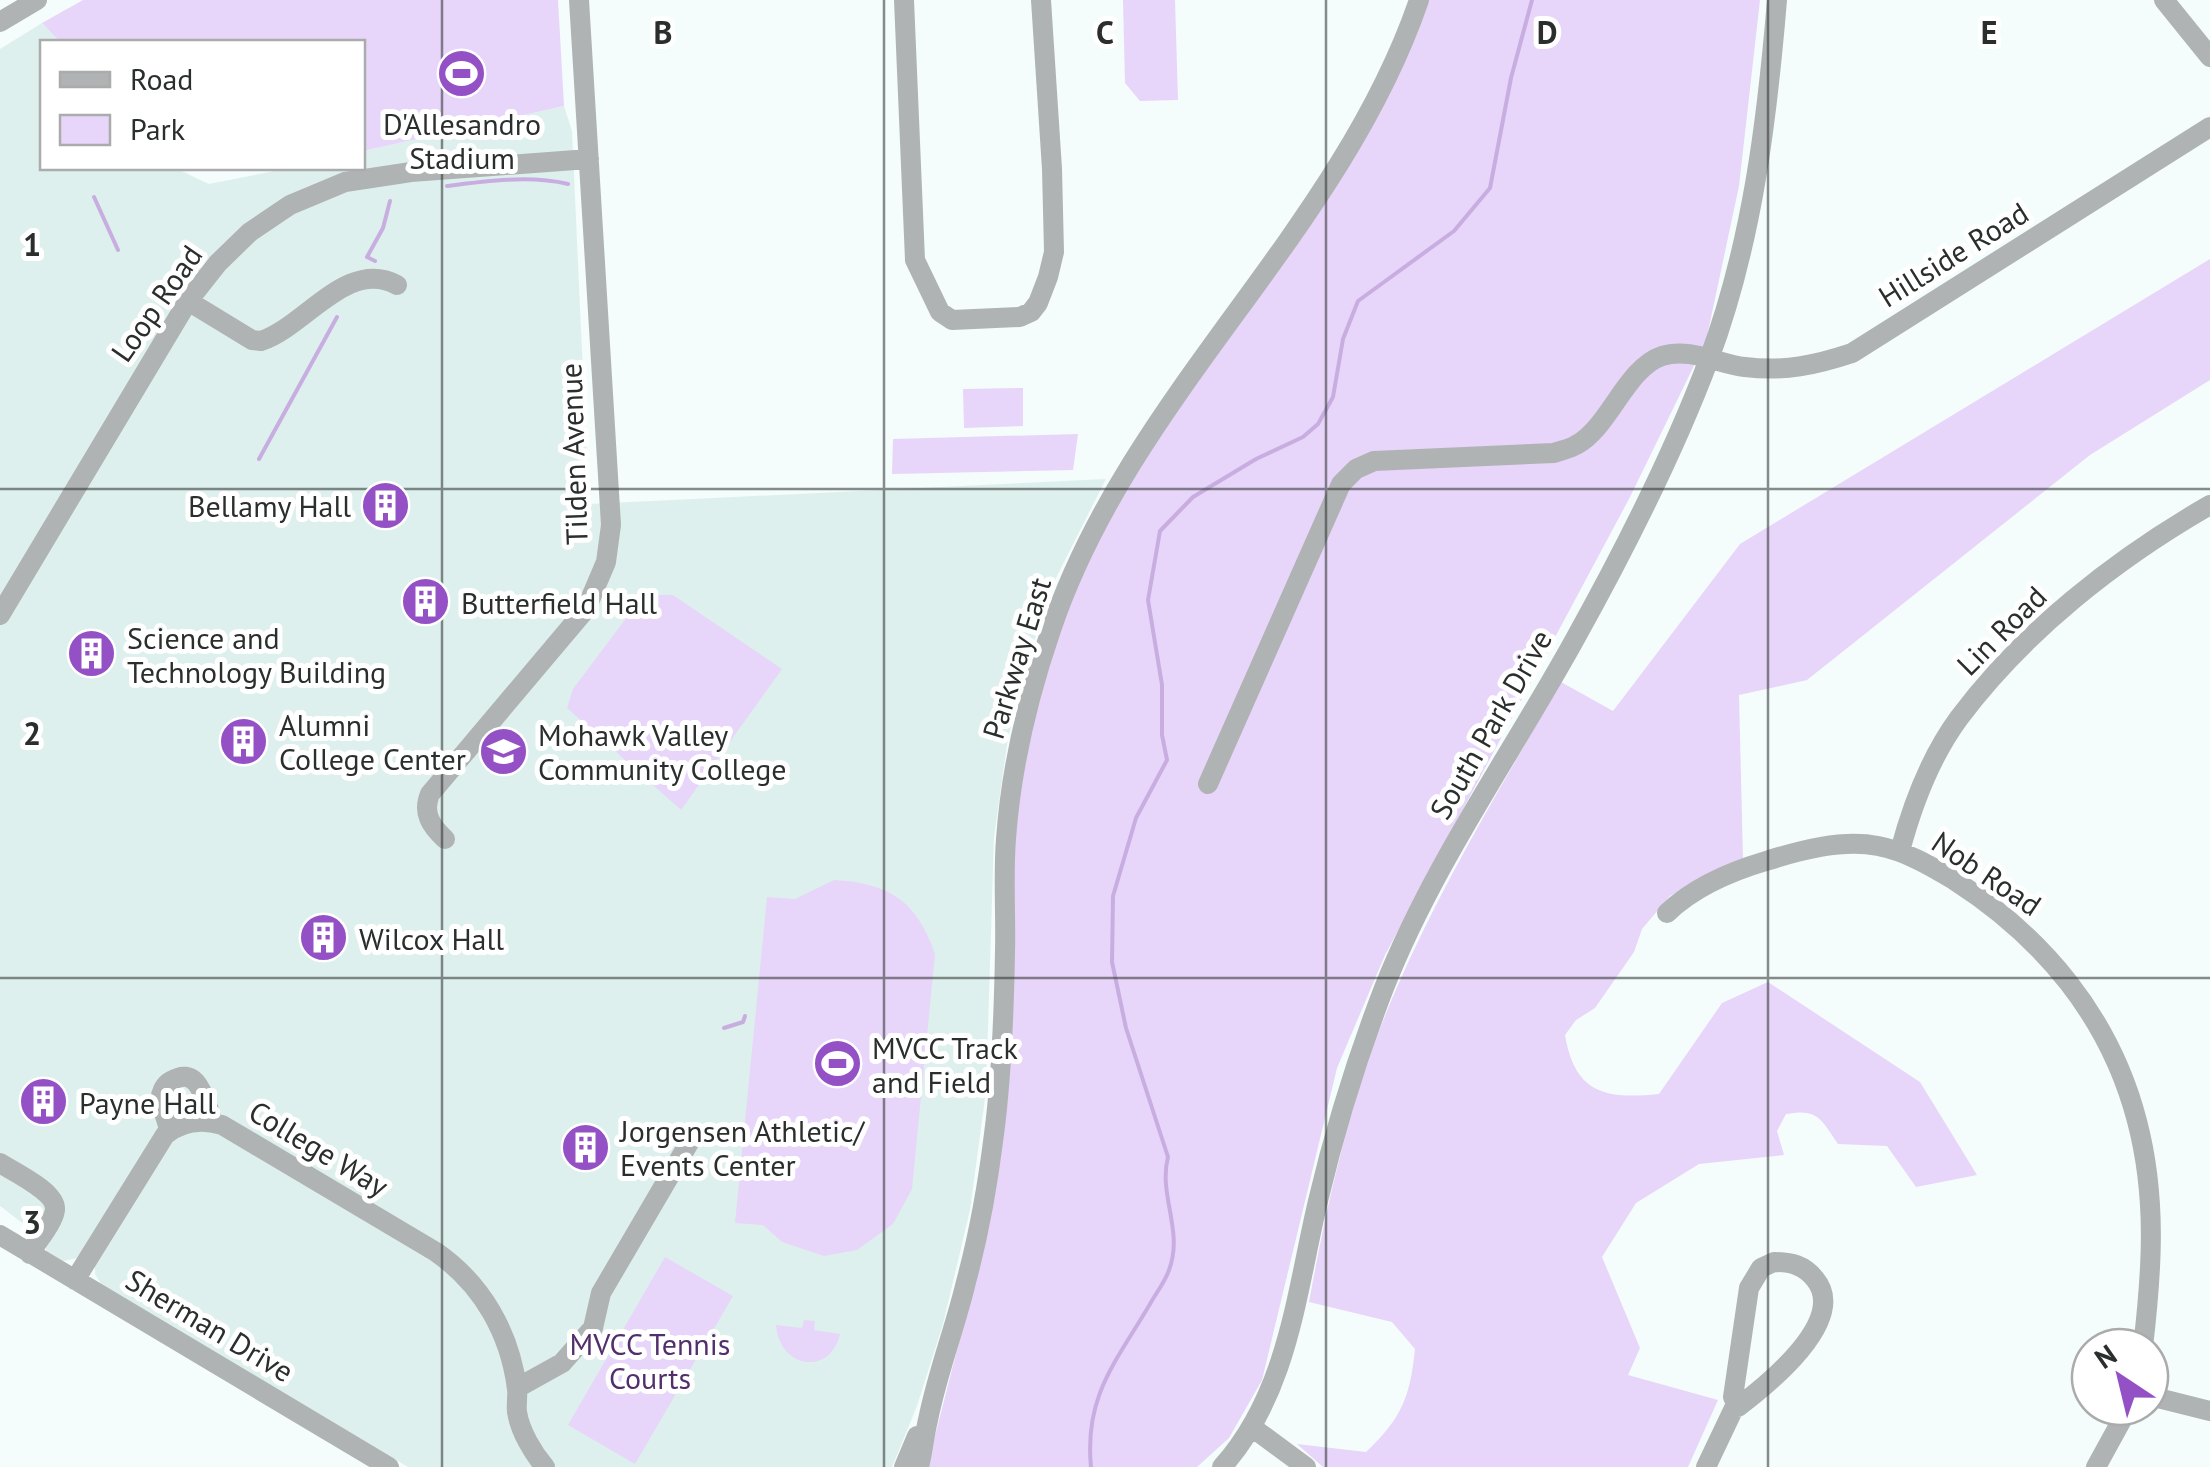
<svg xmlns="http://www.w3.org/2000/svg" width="2210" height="1467" viewBox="0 0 2210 1467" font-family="'PT Sans',sans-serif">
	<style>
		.built { fill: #def0ed }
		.green { fill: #e8d5fa }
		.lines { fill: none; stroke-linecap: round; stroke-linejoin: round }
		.stream { stroke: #c8aee0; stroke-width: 4 }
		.minor { stroke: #b0b3b3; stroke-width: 20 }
		.grid { fill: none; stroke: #2a2e2d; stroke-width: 2.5; stroke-opacity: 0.55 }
		.labels { text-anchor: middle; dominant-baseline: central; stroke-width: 10; stroke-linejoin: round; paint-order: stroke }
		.poi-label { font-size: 30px; fill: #2a2e2d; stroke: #fff; text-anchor: start }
		.street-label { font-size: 30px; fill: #2a2e2d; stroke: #fff }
		.park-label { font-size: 30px; fill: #522f6c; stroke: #fff }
		.grid-label { font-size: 32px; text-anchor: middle; font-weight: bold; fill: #2a2e2d; stroke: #fff; stroke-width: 10; stroke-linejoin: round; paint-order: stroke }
	</style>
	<rect width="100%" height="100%" fill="#f4fdfb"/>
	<!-- built -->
	<path class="built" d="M 42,23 L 60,42 L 42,42 L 42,168 L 175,168 L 209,184 L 290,168 L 362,168 L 363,151 L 564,106 L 572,131 L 589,504 L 1106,479 L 1057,576 L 1029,655 L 1008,738 L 994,837 L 986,1091 L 970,1210 L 943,1324 L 917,1406 L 892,1467 L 408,1467 L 101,1284 L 95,1274 L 95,1264 L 78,1258 L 63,1261 L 46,1252 L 46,1241 L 0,1206 L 0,49 Z"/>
	<!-- green -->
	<path class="green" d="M 83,0 L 558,0 L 564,106 L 363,151 L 362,42 L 60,42 L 42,23 Z
		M 1123,0 L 1175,0 L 1178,100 L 1140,101 L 1125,83 Z
		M 1428,0 L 1760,0 L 1739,186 L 1706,341 L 1630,497 L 1385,955 L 1337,1068 L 1262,1380 L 1229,1438 L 1197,1467 L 927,1467 L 976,1276 L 1019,785 L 1036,702 L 1058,628 L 1120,495 L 1385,102 Z
		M 2210,259 L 2210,380 L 2090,455 L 1807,680 L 1739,695 L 1743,859 L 1670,896 L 1642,929 L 1634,952 L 1595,1008 L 1576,1020 L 1565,1035 C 1575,1095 1607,1099 1659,1094 L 1722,1003 L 1768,982 L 1920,1082 L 1977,1175 L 1916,1187 L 1887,1146 L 1838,1144 C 1821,1119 1818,1108 1786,1114 L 1777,1131 L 1784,1155 L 1699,1164 L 1636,1203 L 1602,1257 L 1640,1348 L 1628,1375 L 1718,1400 L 1688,1467 L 1323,1467 L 1297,1444 L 1366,1452 C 1402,1418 1410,1397 1415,1349 L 1392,1322 L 1309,1302 C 1329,1194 1353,1086 1398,985 C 1444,880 1504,782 1561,682 L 1613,711 L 1740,544 Z
		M 1023,388 L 1023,426 L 964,428 L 963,389 Z
		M 1078,434 L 1073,470 L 892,474 L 893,439 Z
		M 655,595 L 673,595 L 782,669 L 681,810 L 567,708 L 573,689 L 639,601 Z
		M 834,880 C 889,883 917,901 935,954 L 912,1189 L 893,1224 L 857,1250 L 824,1256 L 782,1242 L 763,1225 L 735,1223 L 767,897 L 795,899 Z
		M 665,1257 L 733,1296 L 635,1464 L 568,1425 Z
		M 804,1320 L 815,1321 L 814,1330 L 840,1334 C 830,1377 779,1368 776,1325 L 802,1328 Z"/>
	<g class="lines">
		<!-- stream -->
		<path class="stream" d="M 447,186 C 485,181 530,175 568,184
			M 94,197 L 118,250
			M 375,261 L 367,257 L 383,228 L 390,201
			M 259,459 L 337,317
			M 724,1028 L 743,1022 L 745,1016
			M 1091,1467 C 1084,1396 1116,1362 1150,1304 C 1156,1293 1165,1282 1169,1270 C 1184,1231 1158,1195 1168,1157 L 1126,1028 L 1112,962 L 1113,896 L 1136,818 L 1167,760 L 1162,735 L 1162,685 L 1148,600 L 1160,531 L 1193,497 L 1256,459 L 1303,437 L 1318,424 L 1333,397 L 1343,339 L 1358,301 L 1454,231 L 1490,188 L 1511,78 L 1532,0"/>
		<!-- minor -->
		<path class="minor" d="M 904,0 L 915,260 L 940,312 L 952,320 L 1020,317 L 1031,312 L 1038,303 L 1048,277 L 1054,252 L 1052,169 L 1041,0
			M 2164,0 L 2210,57
			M 0,22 L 37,0
			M 188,301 L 252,340 L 261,341 C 306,326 347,258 397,285
			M 0,615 L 188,301 L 218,263 L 250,232 L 290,205 L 345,182 L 411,172 L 589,159
			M 1208,784 L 1341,484 L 1356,469 L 1374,461 L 1554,453 C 1561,450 1570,449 1576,445 C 1609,428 1626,368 1662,356 C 1690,347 1718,364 1745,367 C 1784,372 1816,365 1852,353 L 2210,127
			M 445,839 C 431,826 422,813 430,794 L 586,609 L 606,562 L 611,525 L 579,0
			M 1900,851 C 1912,806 1931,756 1959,718 C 2024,631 2116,559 2210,505
			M 1667,913 C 1693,888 1732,871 1766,861 C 1801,850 1842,839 1878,846 C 1905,851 1931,866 1954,880 C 2043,937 2110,1017 2137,1121 C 2157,1197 2152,1270 2143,1347
			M 169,1132 C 168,1120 162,1112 161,1101 C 160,1093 164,1085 171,1081 C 201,1063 205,1106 214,1123
			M 0,1163 C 14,1172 57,1192 55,1210 C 53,1224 36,1242 30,1254
			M 0,1235 L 389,1467
			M 1774,1262 C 1791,1262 1804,1265 1815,1279 C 1849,1320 1767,1385 1738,1407 L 1733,1397 L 1749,1288 L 1761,1268 Z
			M 75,1280 L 165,1135 C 182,1121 202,1119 222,1125 L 436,1252 C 482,1284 510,1333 517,1389 C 518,1396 516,1404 517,1412 C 520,1431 533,1453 545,1467
			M 517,1388 L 562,1363 L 593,1328 L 601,1293 L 693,1136
			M 2150,1396 L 2210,1411
			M 1253,1428 L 1306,1467
			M 904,1467 L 917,1436
			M 919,1467 C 923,1451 924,1436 928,1420 C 937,1374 955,1328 966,1282 C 979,1234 988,1183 994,1134 C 1002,1074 1004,1011 1005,951 C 1006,914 1003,876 1006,839 C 1011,768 1028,697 1051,630 C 1130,395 1339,234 1419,0
			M 1222,1467 C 1288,1393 1296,1294 1318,1201 C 1335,1129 1357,1058 1384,988 C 1433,864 1511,755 1575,639 C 1625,549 1673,455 1709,359 C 1752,244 1767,121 1777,0
			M 1706,1467 L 1735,1406
			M 2096,1467 L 2129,1407"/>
	</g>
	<!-- grid -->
	<path class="grid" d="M 442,0 L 442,1467M 884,0 L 884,1467M 1326,0 L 1326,1467M 1768,0 L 1768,1467M 0,489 L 2210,489M 0,978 L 2210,978"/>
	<!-- icons -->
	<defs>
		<symbol id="stadium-disc" viewBox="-11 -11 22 22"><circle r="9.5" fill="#9451c5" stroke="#fff"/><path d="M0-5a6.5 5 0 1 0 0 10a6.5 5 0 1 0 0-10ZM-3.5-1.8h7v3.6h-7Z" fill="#fff"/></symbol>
		<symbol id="building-disc" viewBox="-11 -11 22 22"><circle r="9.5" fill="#9451c5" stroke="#fff"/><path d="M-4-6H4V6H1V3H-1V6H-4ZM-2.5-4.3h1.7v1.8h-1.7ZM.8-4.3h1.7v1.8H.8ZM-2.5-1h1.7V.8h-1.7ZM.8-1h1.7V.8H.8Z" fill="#fff"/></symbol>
		<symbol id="university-disc" viewBox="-11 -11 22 22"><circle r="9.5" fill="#9451c5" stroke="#fff"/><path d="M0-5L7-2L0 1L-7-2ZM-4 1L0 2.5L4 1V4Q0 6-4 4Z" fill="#fff"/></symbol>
	</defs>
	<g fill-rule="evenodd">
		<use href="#stadium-disc" x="434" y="46" width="55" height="55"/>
		<use href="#building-disc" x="358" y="478" width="55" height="55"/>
		<use href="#building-disc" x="398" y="574" width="55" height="55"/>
		<use href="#building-disc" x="64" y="626" width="55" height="55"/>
		<use href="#building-disc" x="216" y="714" width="55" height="55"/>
		<use href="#university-disc" x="476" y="724" width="55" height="55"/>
		<use href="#building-disc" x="296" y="910" width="55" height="55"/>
		<use href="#stadium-disc" x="810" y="1036" width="55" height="55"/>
		<use href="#building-disc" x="16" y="1074" width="55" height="55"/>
		<use href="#building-disc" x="558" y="1120" width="55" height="55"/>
	</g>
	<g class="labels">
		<!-- poi labels -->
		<g class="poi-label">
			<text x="462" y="123" text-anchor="middle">D'Allesandro<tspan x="462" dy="34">Stadium</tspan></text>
			<text x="351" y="505" text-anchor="end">Bellamy Hall</text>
			<text x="461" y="602">Butterfield Hall</text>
			<text x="127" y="637">Science and<tspan x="127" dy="34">Technology Building</tspan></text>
			<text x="279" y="724">Alumni<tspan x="279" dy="34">College Center</tspan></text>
			<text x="538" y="734">Mohawk Valley<tspan x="538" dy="34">Community College</tspan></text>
			<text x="359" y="938">Wilcox Hall</text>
			<text x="872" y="1047">MVCC Track<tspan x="872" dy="34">and Field</tspan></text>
			<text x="79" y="1102">Payne Hall</text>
			<text x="620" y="1130">Jorgensen Athletic/<tspan x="620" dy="34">Events Center</tspan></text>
		</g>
		<!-- street labels -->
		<g class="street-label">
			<text transform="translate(1953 254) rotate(-32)">Hillside Road</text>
			<text transform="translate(156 303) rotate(-55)">Loop Road</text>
			<text transform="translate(573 454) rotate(-92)">Tilden Avenue</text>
			<text transform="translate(2001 630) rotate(-45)">Lin Road</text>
			<text transform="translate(1016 658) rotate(-73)">Parkway East</text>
			<text transform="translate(1490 724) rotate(-60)">South Park Drive</text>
			<text transform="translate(1987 873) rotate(34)">Nob Road</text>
			<text transform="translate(319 1148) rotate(31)">College Way</text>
			<text transform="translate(210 1325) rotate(31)">Sherman Drive</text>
		</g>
		<!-- park labels -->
		<g class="park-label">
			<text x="650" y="1343">MVCC Tennis<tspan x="650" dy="34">Courts</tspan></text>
		</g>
	</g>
	<g class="grid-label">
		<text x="663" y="44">B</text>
		<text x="1105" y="44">C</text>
		<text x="1547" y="44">D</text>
		<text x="1989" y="44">E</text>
		<text x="32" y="256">1</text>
		<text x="32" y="745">2</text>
		<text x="32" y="1234">3</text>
	</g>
	<!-- legend -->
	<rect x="40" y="40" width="325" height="130" fill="#ffffff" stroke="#aaabab" stroke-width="2.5"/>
	<rect x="60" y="72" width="50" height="15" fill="#b0b3b3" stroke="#aaabab" stroke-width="2.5"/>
	<text x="130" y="90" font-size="30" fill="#2a2e2d">Road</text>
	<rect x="60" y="115" width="50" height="30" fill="#e8d5fa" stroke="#aaabab" stroke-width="2.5"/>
	<text x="130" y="140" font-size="30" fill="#2a2e2d">Park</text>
	<!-- north arrow -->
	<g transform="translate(2120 1377) rotate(325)"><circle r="48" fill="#ffffff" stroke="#aaabab" stroke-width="2.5"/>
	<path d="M0-8L18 38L0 25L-18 38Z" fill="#9451c5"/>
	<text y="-15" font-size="28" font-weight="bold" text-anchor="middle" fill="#2a2e2d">N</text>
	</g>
</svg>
